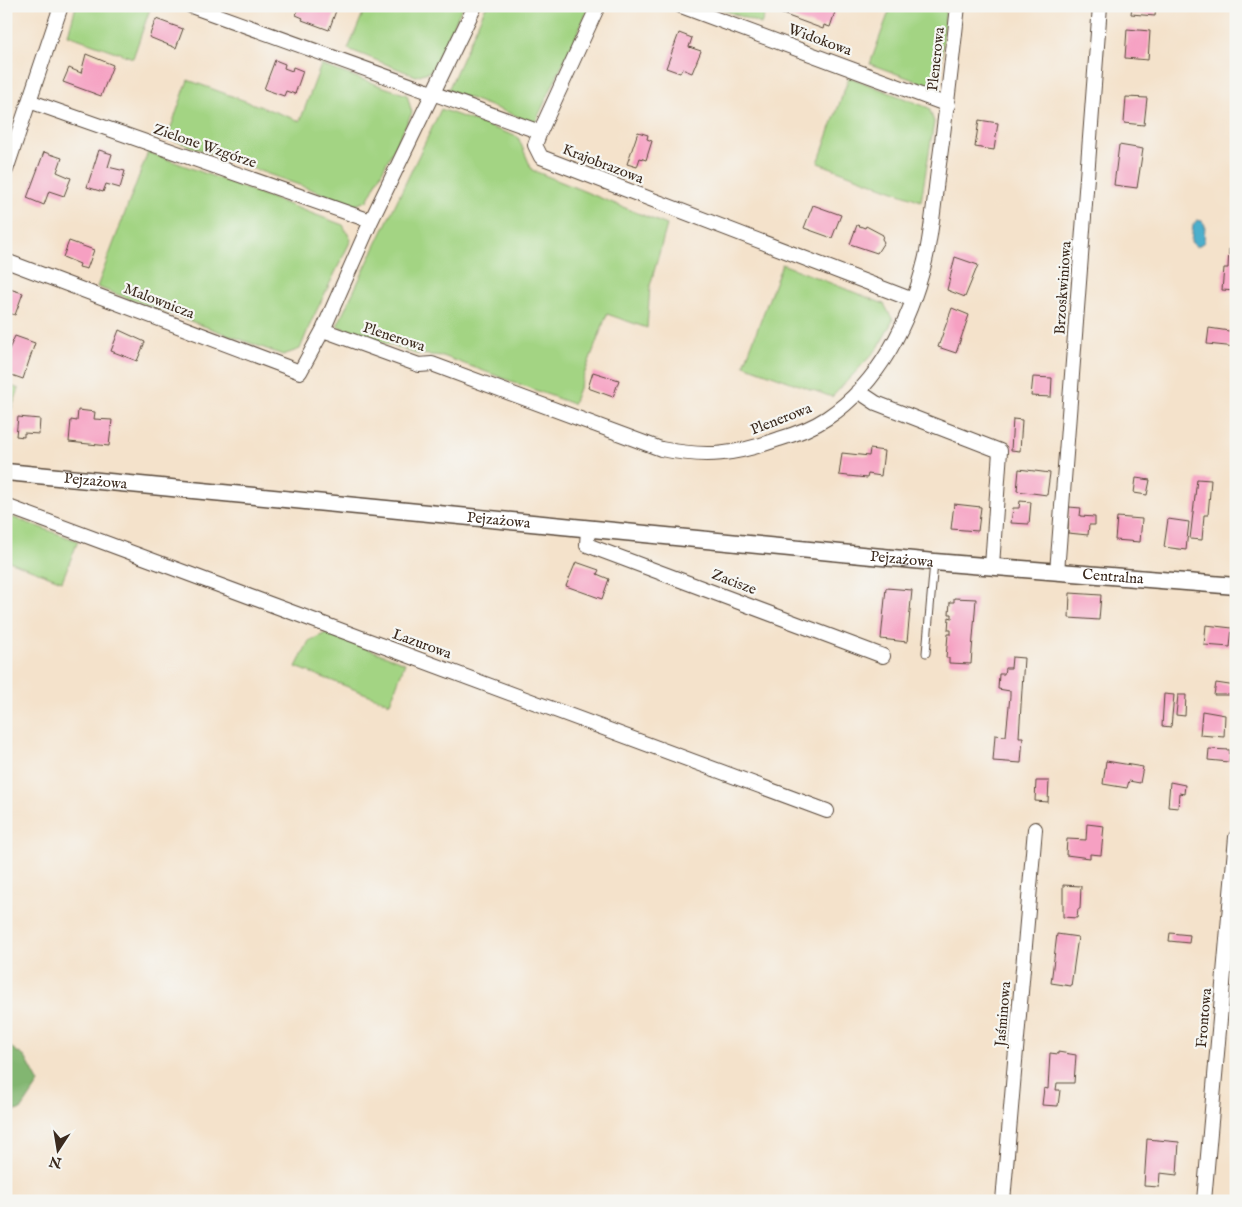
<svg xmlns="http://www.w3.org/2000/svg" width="1242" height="1207" viewBox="0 0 1242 1207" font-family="'IM FELL English',serif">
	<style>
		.green { fill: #a3d483; stroke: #6f7f50 }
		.forest { fill: #82b671; stroke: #5e7048 }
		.water { fill: #4cafcc; stroke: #446c75 }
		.building { fill: #f6a0c2 }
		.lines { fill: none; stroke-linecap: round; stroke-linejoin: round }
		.service-casing { stroke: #574638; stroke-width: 9 }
		.minor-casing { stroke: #574638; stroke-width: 16 }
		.tertiary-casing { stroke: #574638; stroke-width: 19 }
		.service { stroke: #fff; stroke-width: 7 }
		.minor { stroke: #fff; stroke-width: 14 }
		.tertiary { stroke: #fff; stroke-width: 16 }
		.labels { text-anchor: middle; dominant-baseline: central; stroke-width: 4.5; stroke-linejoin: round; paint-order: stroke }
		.street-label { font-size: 15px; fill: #3b2a1e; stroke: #f6f6f2 }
	</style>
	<rect width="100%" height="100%" fill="#f6f6f2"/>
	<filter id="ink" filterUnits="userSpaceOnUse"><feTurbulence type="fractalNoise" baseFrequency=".02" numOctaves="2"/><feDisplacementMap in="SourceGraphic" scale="10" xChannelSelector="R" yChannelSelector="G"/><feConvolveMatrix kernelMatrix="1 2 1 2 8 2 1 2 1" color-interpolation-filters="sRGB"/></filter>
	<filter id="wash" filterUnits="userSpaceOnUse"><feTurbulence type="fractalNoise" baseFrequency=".0096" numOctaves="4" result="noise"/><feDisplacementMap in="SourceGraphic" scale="20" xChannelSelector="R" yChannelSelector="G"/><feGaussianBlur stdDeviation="1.12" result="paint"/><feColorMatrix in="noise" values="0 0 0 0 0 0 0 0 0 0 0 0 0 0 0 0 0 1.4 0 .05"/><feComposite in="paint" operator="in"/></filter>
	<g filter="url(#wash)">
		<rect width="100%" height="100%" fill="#f4e2cb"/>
		<!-- green -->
		<path class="green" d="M 76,6 L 151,6 L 133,58 L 68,35 Z
			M 366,6 L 463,6 L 431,71 L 416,76 L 348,49 Z
			M 486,6 L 590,6 L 535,123 L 448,90 Z
			M 713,6 L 768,6 L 761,24 Z
			M 891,6 L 946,6 L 940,80 L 930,86 L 870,64 Z
			M 321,65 L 407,95 L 412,113 L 367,201 L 355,205 L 167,138 L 188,80 L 300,121 Z
			M 849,77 L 929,108 L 934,122 L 921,201 L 818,163 Z
			M 441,109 L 518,137 L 532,170 L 667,225 L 650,286 L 647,328 L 607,314 L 573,404 L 443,356 L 416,354 L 337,326 Z
			M 148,152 L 343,225 L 351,240 L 311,322 L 300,349 L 283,355 L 97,287 Z
			M 782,264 L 884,304 L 893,320 L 878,348 L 832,397 L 744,365 Z
			M 6,384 L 19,389 L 6,423 Z
			M 6,515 L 78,541 L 62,581 L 6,560 Z
			M 326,633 L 405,663 L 390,703 L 296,667 L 309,641 Z"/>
		<!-- forest -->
		<path class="forest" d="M 6,1044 L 25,1057 L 39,1083 L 21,1110 L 6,1112 Z"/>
		<!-- water -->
		<path class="water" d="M 1197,220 L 1202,221 L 1205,225 L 1204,242 L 1197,247 L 1191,242 L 1193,225 Z"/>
		<g id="blocks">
			<!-- building -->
			<path class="building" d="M 299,6 L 337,8 L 329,30 L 302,20 L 303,18 L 296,15 Z
				M 779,6 L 830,6 L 836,9 L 830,27 L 824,25 L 823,29 L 777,12 Z
				M 1132,6 L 1156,6 L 1155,16 L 1131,14 Z
				M 156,19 L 183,29 L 176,48 L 149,37 Z
				M 1127,29 L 1150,31 L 1148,60 L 1125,58 Z
				M 679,33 L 692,38 L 689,47 L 701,51 L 692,73 L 682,69 L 680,73 L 666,68 Z
				M 86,54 L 113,65 L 101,96 L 63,82 L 69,68 L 81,73 Z
				M 275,60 L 285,64 L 284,68 L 292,71 L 293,67 L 303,71 L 295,94 L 286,91 L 284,96 L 264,89 Z
				M 1126,97 L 1147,98 L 1144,125 L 1124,123 Z
				M 979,120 L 998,123 L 994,150 L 975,147 Z
				M 638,132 L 648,135 L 647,139 L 652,141 L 646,160 L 640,158 L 637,167 L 627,164 Z
				M 1119,145 L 1143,149 L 1137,188 L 1114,185 Z
				M 99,150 L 112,154 L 108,167 L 125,171 L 120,188 L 106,184 L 103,192 L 87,187 Z
				M 44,152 L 62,158 L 57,172 L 71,178 L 64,196 L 49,191 L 44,205 L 27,198 Z
				M 813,205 L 841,215 L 832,238 L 804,228 Z
				M 857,225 L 865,228 L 866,226 L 883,235 L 882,239 L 884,242 L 877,253 L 850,244 Z
				M 69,241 L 94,250 L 87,269 L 79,267 L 80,264 L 63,257 Z
				M 1229,249 L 1236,249 L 1236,291 L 1222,290 L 1224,268 L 1228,268 Z
				M 955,257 L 978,265 L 965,297 L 947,290 Z
				M 6,288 L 23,293 L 15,315 L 6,312 Z
				M 952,308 L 969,315 L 956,353 L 938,347 Z
				M 1209,328 L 1236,332 L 1236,347 L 1207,344 Z
				M 119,330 L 145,342 L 137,361 L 111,351 Z
				M 15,336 L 35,343 L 23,379 L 6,373 L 6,356 Z
				M 593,372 L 619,380 L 613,397 L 588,388 Z
				M 1033,377 L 1052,378 L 1051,397 L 1031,396 Z
				M 78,410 L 95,412 L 94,419 L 112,420 L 109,446 L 69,442 L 71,420 L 77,421 Z
				M 18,417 L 40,419 L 39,434 L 24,433 L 24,437 L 16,436 Z
				M 1013,419 L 1022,420 L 1020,451 L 1011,450 Z
				M 870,449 L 884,451 L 881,476 L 868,474 L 867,478 L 839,475 L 842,453 L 869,456 Z
				M 1019,469 L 1050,473 L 1047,495 L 1017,491 Z
				M 1136,478 L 1150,480 L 1147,495 L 1134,493 Z
				M 1197,479 L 1211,480 L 1208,515 L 1204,515 L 1202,540 L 1190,539 Z
				M 1020,501 L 1031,502 L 1029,524 L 1011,523 L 1013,508 L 1019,508 Z
				M 954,504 L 981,507 L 978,531 L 951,529 Z
				M 1069,507 L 1081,508 L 1080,516 L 1095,517 L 1095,525 L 1089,525 L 1088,535 L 1068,533 Z
				M 1117,517 L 1142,519 L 1140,542 L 1115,540 Z
				M 1168,519 L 1189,522 L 1186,550 L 1164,547 Z
				M 576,562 L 599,570 L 597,574 L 609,579 L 602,599 L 566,586 Z
				M 886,588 L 912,590 L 907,642 L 881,639 Z
				M 1070,593 L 1101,595 L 1099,620 L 1069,618 Z
				M 954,598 L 976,599 L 971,664 L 949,663 L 949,658 L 946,658 L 948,634 L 951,634 L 951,630 L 948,630 L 949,617 L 952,618 L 952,614 L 949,614 L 950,602 L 954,602 Z
				M 1206,625 L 1232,628 L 1230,647 L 1204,645 Z
				M 1012,657 L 1024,658 L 1019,737 L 1023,737 L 1021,763 L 993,761 L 995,735 L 1006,736 L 1010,696 L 1010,691 L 998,689 L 999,674 L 1004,674 L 1005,668 L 1011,668 Z
				M 1216,683 L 1236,686 L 1236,695 L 1214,695 Z
				M 1164,694 L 1174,695 L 1171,727 L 1162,726 Z
				M 1178,695 L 1186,695 L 1185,716 L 1176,715 Z
				M 1202,711 L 1225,715 L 1224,737 L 1200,735 Z
				M 1209,749 L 1230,750 L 1229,762 L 1208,760 Z
				M 1106,761 L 1143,767 L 1140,783 L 1129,781 L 1127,788 L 1103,784 Z
				M 1036,781 L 1049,781 L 1048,802 L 1035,801 Z
				M 1170,782 L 1185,785 L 1184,794 L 1179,793 L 1178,808 L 1168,807 Z
				M 1087,824 L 1104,826 L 1101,855 L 1090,854 L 1090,858 L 1066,855 L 1067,839 L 1086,840 Z
				M 1063,885 L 1081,886 L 1080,909 L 1078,909 L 1077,918 L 1063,917 Z
				M 1170,933 L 1190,935 L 1189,943 L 1169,941 Z
				M 1057,934 L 1078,937 L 1071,986 L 1051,983 Z
				M 1058,1052 L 1076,1055 L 1074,1083 L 1057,1083 L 1056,1090 L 1060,1090 L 1058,1106 L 1042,1105 L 1044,1088 L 1048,1089 L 1050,1053 L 1058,1054 Z
				M 1147,1139 L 1179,1142 L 1177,1175 L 1160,1173 L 1159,1187 L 1144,1186 Z"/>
		</g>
	</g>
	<g filter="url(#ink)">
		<use href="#blocks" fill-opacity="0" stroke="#574638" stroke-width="1"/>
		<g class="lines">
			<defs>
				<path id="service" d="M 926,653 L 934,562"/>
				<path id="minor" d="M 191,6 L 540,132 L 535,145 L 541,157 L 913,300
					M 681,6 L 948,105
					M 29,101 L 371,221
					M 540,132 L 598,6
					M 6,170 L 61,6
					M 6,261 L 300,372 L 323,330 L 371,221 L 475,6
					M 323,330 L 419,365 L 432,364 L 661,449 C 708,458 734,455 779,439 C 796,434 812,428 827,418 C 880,383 910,321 925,261 C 932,232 934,201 938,171 C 946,116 952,61 958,6
					M 858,391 L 876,403 L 1000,451 L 992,566
					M 6,506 L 827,811
					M 588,529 L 587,545 L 883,656
					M 1057,572 L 1100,6
					M 1003,1201 L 1035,829
					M 1204,1201 L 1236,837"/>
				<g id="tertiary">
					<path id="s1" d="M 6,472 L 934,562 L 1236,586"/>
				</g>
			</defs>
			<!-- service casing -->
			<use href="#service" class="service-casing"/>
			<!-- minor casing -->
			<use href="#minor" class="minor-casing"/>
			<!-- tertiary casing -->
			<use href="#tertiary" class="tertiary-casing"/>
			<!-- service -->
			<use href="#service" class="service"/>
			<!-- minor -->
			<use href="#minor" class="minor"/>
			<!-- tertiary -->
			<use href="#tertiary" class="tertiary"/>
		</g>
	</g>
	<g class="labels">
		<!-- street labels -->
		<g class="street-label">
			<text transform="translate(820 40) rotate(20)">Widokowa</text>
			<text transform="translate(936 59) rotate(-84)">Plenerowa</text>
			<text transform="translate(205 146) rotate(19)">Zielone Wzgórze</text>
			<text transform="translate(603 164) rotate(21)">Krajobrazowa</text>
			<text transform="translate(1063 288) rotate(-86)">Brzoskwiniowa</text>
			<text transform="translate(159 301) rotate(21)">Malownicza</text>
			<text transform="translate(394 337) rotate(18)">Plenerowa</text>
			<text transform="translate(781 419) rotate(-21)">Plenerowa</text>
			<text stroke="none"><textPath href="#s1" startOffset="90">Pejzażowa</textPath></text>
			<text stroke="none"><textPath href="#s1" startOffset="495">Pejzażowa</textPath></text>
			<text stroke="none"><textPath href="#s1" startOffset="900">Pejzażowa</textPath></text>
			<text stroke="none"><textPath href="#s1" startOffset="1112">Centralna</textPath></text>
			<text transform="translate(734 582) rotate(21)">Zacisze</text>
			<text transform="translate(422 644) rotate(20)">Lazurowa</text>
			<text transform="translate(1003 1014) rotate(-85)">Jaśminowa</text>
			<text transform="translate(1204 1018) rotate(-85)">Frontowa</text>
		</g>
	</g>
	<!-- margin -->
	<rect width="1242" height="1207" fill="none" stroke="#f6f6f2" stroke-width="25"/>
	<!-- north arrow -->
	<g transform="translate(58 1150) rotate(192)" stroke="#f6f6f2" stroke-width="4" paint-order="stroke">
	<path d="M0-4L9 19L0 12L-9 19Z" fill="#3b2a1e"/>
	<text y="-8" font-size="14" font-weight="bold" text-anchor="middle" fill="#3b2a1e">N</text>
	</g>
</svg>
